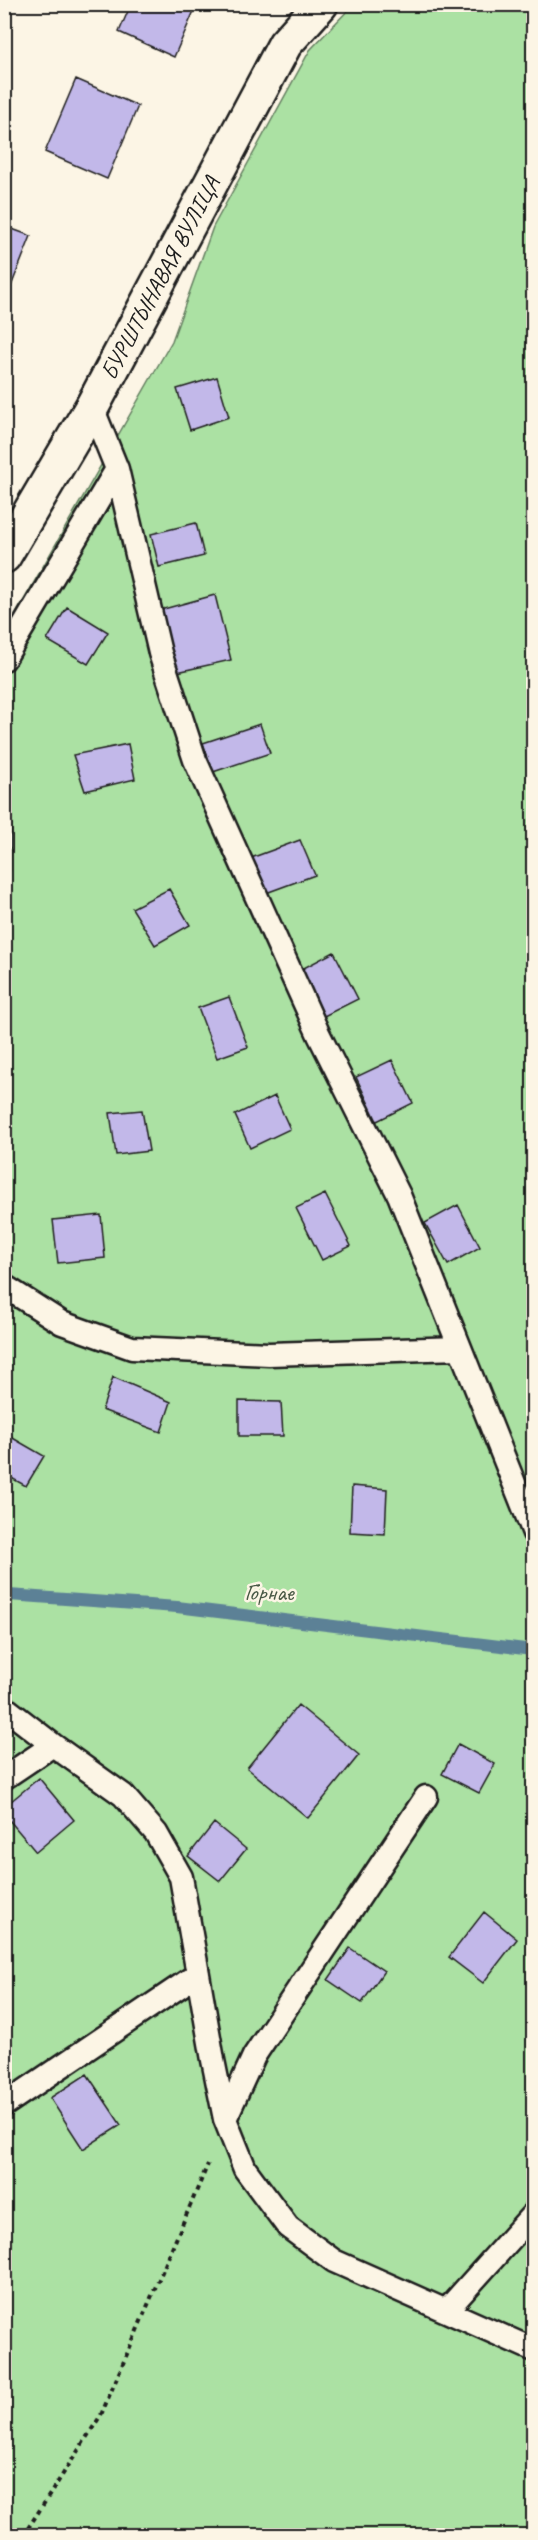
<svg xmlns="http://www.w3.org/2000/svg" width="538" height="2540" viewBox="0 0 538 2540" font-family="Caveat,sans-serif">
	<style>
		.green { fill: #abe1a3; stroke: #647e60; stroke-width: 1.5 }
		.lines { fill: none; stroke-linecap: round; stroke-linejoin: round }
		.stream { stroke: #5c8196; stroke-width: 12 }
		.building { fill: #c2b8e9; stroke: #1c1c1c; stroke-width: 1.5 }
		.service-casing { stroke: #1c1c1c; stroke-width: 27 }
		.minor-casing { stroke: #1c1c1c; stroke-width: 38 }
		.path { stroke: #1c1c1c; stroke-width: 4; stroke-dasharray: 4.5 4.5; stroke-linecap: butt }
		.service { stroke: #fcf5e5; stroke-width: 22 }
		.minor { stroke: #fcf5e5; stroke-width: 33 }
		.labels { text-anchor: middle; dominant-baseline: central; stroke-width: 5; stroke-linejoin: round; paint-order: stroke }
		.street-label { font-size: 24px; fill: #1c1c1c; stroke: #fcf5e5 }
		.park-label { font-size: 24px; fill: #475744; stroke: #fcf5e5 }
	</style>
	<rect width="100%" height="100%" fill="#fcf5e5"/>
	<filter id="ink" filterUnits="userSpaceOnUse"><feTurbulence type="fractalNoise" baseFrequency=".0167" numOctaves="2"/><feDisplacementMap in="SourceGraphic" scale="12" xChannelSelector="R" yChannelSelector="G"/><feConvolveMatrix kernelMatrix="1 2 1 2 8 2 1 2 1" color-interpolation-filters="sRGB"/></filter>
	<g filter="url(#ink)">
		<!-- green -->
		<path class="green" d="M 353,5 L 533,5 L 533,2535 L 5,2536 L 5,633 L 172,341 L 213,227 L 310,50 Z"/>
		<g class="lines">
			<!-- stream -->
			<path class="stream" d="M 4,1592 L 9,1595 L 177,1607 L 533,1650"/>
		</g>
		<!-- building -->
		<path class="building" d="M 131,4 L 197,4 L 174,57 L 119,32 Z
			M 76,79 L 138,106 L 107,179 L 45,152 Z
			M 4,226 L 31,236 L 4,304 Z
			M 217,377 L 229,417 L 190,430 L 177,389 Z
			M 196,523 L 204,556 L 159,567 L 151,534 Z
			M 215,595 L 231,660 L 177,672 L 160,610 Z
			M 67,607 L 108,632 L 88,664 L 47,640 Z
			M 260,724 L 270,753 L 213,772 L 203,743 Z
			M 128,744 L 135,779 L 85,791 L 73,755 Z
			M 4,824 L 11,824 L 10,871 L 4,871 Z
			M 300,840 L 315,875 L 266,893 L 251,858 Z
			M 169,889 L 190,925 L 155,945 L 132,908 Z
			M 334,952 L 358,999 L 322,1017 L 298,971 Z
			M 229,997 L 248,1047 L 217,1058 L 198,1008 Z
			M 392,1060 L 413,1103 L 377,1121 L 356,1077 Z
			M 275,1096 L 290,1129 L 250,1148 L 235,1115 Z
			M 142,1110 L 149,1151 L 116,1155 L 110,1113 Z
			M 325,1194 L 351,1246 L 322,1260 L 296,1208 Z
			M 458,1205 L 480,1247 L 448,1265 L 425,1223 Z
			M 101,1215 L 105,1258 L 58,1263 L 53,1220 Z
			M 113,1377 L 171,1402 L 161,1432 L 102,1410 Z
			M 239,1401 L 281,1402 L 283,1436 L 239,1436 Z
			M 4,1433 L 44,1456 L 26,1486 L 4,1474 Z
			M 352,1486 L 387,1489 L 385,1534 L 350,1532 Z
			M 298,1705 L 359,1755 L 308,1818 L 247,1768 Z
			M 458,1744 L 495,1764 L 479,1793 L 442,1774 Z
			M 39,1778 L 74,1820 L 36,1852 L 4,1814 L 4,1807 Z
			M 214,1823 L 246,1849 L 220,1881 L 188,1856 Z
			M 484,1912 L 517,1939 L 483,1983 L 449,1957 Z
			M 350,1948 L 384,1971 L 362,2003 L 328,1980 Z
			M 87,2074 L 121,2125 L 83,2149 L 50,2098 Z"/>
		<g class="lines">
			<defs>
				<path id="service" d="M 92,407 L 117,469
					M 4,659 L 117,469 L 160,653 L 195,760 L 319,1035 L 399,1195 L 534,1533
					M 4,1286 L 62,1323 L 132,1348 L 269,1354 L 460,1348
					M 4,1707 L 53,1745 L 123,1795 L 156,1833 L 181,1877 L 213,2060 L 225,2119 L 245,2169 L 288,2227 L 334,2261 L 534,2350
					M 4,1778 L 53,1745
					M 4,2105 L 198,1974
					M 225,2119 L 254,2056 L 426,1797
					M 446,2311 L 534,2213"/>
				<path id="minor" d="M 4,556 L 92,407 L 285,44 L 321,4"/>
			</defs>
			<!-- service casing -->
			<use href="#service" class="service-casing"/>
			<!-- minor casing -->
			<use href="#minor" class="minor-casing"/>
			<!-- path -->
			<path class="path" d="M 23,2536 L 101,2415 L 208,2164"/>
			<!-- service -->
			<use href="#service" class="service"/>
			<!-- minor -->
			<use href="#minor" class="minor"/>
		</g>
	</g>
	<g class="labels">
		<!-- street labels -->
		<g class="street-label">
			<text transform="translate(160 278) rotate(-62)">БУРШТЫНАВАЯ ВУЛІЦА</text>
		</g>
		<!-- park labels -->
		<g class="park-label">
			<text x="269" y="1592">Горнае</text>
		</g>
	</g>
	<!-- margin -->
	<rect width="538" height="2540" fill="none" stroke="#fcf5e5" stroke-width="24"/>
	<rect x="12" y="12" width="514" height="2516" fill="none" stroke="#1c1c1c" stroke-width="2" filter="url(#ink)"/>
</svg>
